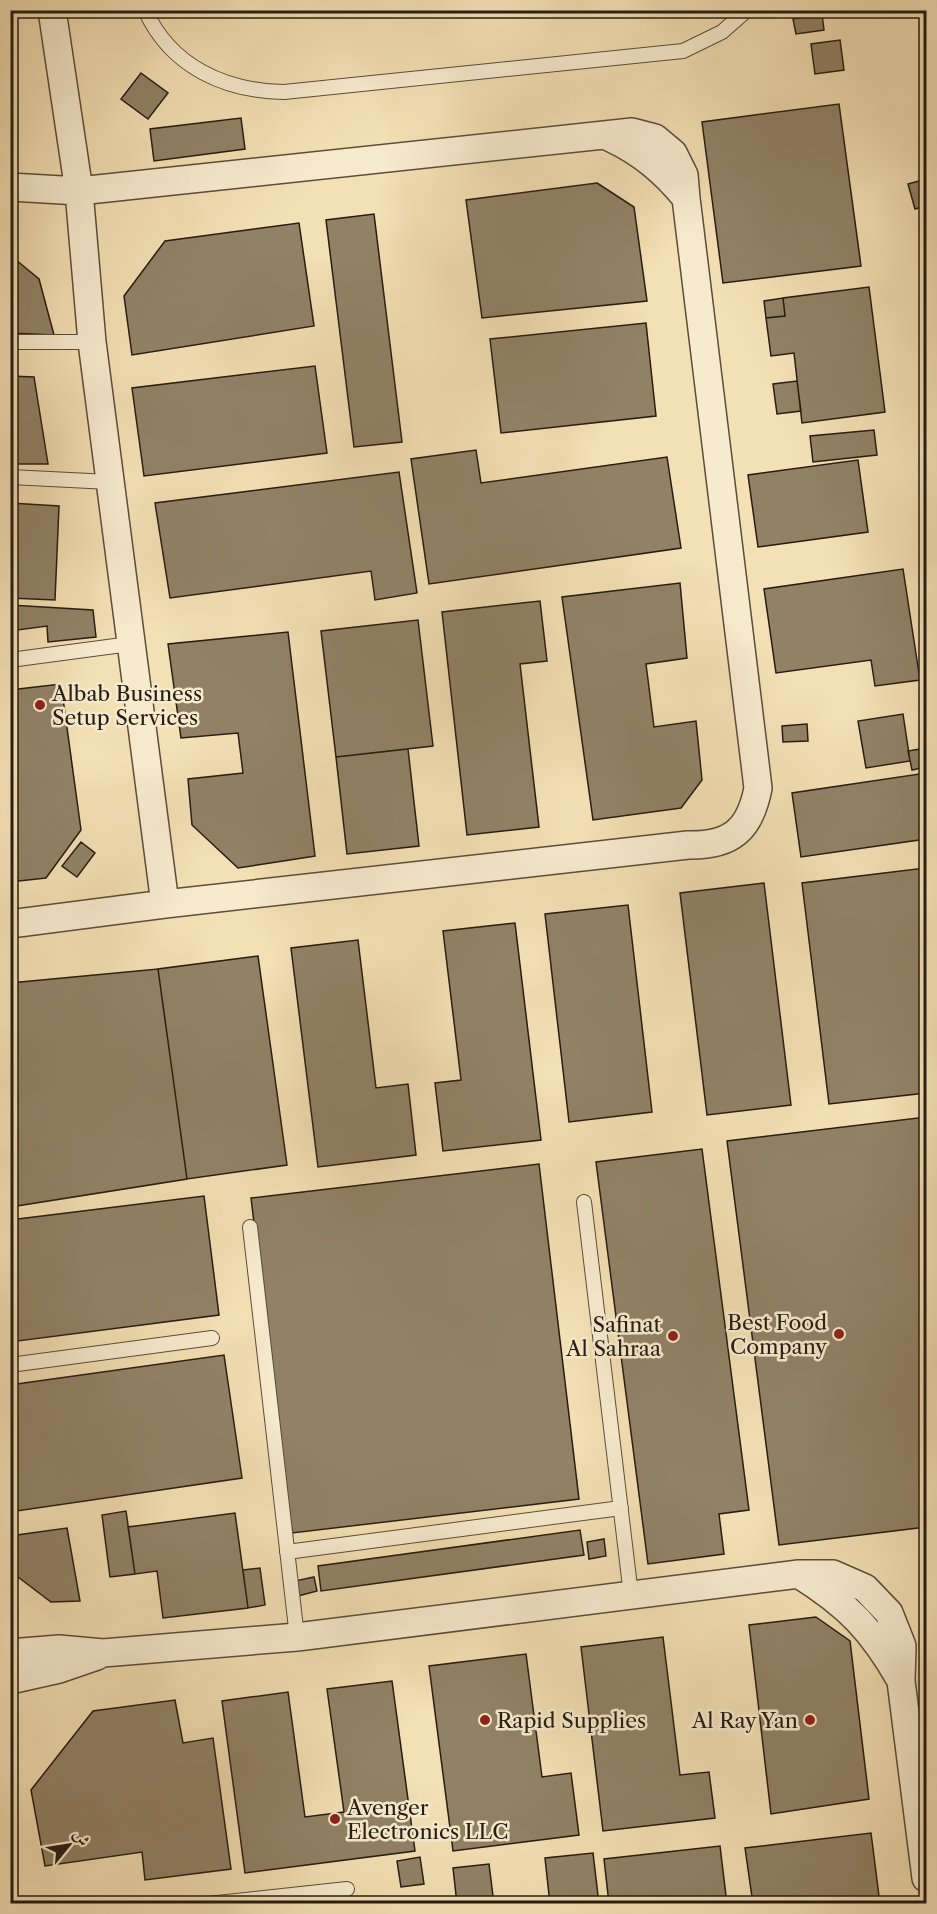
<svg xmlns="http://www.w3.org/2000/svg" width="937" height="1914" viewBox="0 0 937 1914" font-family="'Libre Caslon Text',Amiri,serif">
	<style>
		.building { fill: #918266; stroke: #271c12; stroke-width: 1.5 }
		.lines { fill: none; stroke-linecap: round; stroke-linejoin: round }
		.service-casing { stroke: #5a4d3a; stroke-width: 16 }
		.minor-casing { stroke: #5a4d3a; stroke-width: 30 }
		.service { stroke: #f7ebce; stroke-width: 14 }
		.minor { stroke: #f7ebce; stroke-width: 27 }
		.poi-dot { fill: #8f2418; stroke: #f7ebce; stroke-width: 2 }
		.labels { text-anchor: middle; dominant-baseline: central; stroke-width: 5; stroke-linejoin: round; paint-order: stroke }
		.poi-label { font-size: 21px; fill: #271c12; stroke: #f7ebce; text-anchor: start }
	</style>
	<rect width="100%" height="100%" fill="#f3e0b4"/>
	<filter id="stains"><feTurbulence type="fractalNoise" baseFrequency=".00333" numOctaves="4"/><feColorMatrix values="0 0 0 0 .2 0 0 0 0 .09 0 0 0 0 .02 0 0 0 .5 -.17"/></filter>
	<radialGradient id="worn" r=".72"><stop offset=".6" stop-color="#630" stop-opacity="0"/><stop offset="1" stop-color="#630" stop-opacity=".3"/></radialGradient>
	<!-- building -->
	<path class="building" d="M 822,14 L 824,30 L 796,34 L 793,19 Z
		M 840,40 L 844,70 L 815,74 L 811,44 Z
		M 141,73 L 168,93 L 148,119 L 121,99 Z
		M 839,104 L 861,266 L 723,283 L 702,122 Z
		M 241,118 L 245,149 L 154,161 L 150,129 Z
		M 926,179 L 926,206 L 915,209 L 908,184 Z
		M 597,183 L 634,207 L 647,301 L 482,318 L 466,200 Z
		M 374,214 L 402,442 L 354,447 L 326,220 Z
		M 299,223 L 314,326 L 132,355 L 124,296 L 165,241 Z
		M 10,255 L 39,279 L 54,335 L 10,333 Z
		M 869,287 L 885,412 L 802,423 L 794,353 L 771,356 L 766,318 L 785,316 L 783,298 Z
		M 783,298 L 785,316 L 766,318 L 764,301 Z
		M 646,323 L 656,416 L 501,433 L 490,339 Z
		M 315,366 L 327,453 L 144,476 L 132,388 Z
		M 10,376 L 34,377 L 48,464 L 10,464 Z
		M 797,381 L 801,411 L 777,414 L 773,384 Z
		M 874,430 L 877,455 L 813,462 L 810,436 Z
		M 476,450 L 481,483 L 667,457 L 681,548 L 429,584 L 411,459 Z
		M 858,460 L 868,532 L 758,547 L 748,475 Z
		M 399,472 L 417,593 L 375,600 L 371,571 L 170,598 L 155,503 Z
		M 10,503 L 59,506 L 55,600 L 10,598 Z
		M 903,569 L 920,680 L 875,686 L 871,660 L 776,673 L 764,589 Z
		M 680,583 L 687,658 L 646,664 L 654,727 L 696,721 L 702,780 L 681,808 L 593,820 L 562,597 Z
		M 540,601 L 547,661 L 520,664 L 539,827 L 467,835 L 442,612 Z
		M 10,605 L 93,610 L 96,637 L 48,642 L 47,626 L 10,631 Z
		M 418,620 L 433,746 L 336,757 L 321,631 Z
		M 288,632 L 315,856 L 238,868 L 192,825 L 188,779 L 243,773 L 238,733 L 181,738 L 168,644 Z
		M 61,684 L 81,830 L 46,878 L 10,882 L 10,690 Z
		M 903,714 L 910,761 L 866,768 L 858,721 Z
		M 807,724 L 808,741 L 783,742 L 782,726 Z
		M 926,748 L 926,767 L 912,770 L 908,751 Z
		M 408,749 L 419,846 L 347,854 L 336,757 Z
		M 926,773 L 926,839 L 801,857 L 792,793 Z
		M 81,842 L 95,853 L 77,877 L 62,866 Z
		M 925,868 L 926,882 L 926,1093 L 829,1104 L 802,883 Z
		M 764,883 L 791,1105 L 707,1115 L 680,893 Z
		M 628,905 L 652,1112 L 569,1122 L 545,914 Z
		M 515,923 L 541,1140 L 443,1151 L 435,1083 L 461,1080 L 443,931 Z
		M 358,940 L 376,1088 L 408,1084 L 416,1155 L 318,1167 L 291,948 Z
		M 258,956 L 287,1165 L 187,1179 L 158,969 Z
		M 158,969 L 187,1179 L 10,1207 L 10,983 Z
		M 926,1117 L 926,1527 L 779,1545 L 727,1141 Z
		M 702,1149 L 749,1510 L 719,1514 L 724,1554 L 648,1564 L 596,1162 Z
		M 539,1164 L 579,1499 L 292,1533 L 251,1198 Z
		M 204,1196 L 219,1315 L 10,1342 L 10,1220 Z
		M 224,1355 L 242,1478 L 10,1512 L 10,1385 Z
		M 126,1511 L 135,1574 L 110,1577 L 102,1515 Z
		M 235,1513 L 248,1608 L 163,1618 L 157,1571 L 135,1574 L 128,1527 Z
		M 67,1528 L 80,1601 L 51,1602 L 10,1571 L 10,1536 Z
		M 580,1530 L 584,1555 L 321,1591 L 318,1566 Z
		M 604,1539 L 606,1556 L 589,1559 L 587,1542 Z
		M 926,1550 L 926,1587 L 922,1551 Z
		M 260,1568 L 265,1605 L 248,1608 L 243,1570 Z
		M 314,1577 L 317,1591 L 298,1596 L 295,1581 Z
		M 816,1617 L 850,1641 L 869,1799 L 771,1814 L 749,1625 Z
		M 663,1637 L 680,1775 L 709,1772 L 715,1818 L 603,1831 L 581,1647 Z
		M 526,1654 L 542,1777 L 571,1773 L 579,1835 L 453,1851 L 429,1666 Z
		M 392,1681 L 415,1851 L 245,1873 L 222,1701 L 288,1692 L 305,1817 L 344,1812 L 327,1689 Z
		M 175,1700 L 183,1743 L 213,1738 L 231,1869 L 145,1880 L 142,1852 L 45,1866 L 31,1790 L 93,1711 Z
		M 871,1833 L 880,1904 L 753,1904 L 745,1848 Z
		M 720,1846 L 727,1904 L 609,1904 L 604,1859 Z
		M 593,1853 L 599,1904 L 550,1904 L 545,1858 Z
		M 420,1857 L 424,1884 L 401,1887 L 397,1861 Z
		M 489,1864 L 494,1904 L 457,1904 L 453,1868 Z"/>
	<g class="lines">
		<defs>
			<path id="service" d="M 145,10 C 171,67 225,91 284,92 L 683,51 L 722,32 L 747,10
				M 10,342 L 92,342
				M 10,477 L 110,482
				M 10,660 L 130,644
				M 584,1202 L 631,1595
				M 250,1227 L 297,1637
				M 10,1365 L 212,1338
				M 287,1552 L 621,1508
				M 208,1904 L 347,1889"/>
			<path id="minor" d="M 52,10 L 79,191 L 92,342 L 165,904
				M 609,137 C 641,152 664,171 686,198
				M 10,187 L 79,191 L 632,132 L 655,138 L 673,153 L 684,175 L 686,198 L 758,788 C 750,830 731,846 688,845 L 165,904 L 10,924
				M 800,1575 C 848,1605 872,1630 900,1679
				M 10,1653 L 59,1649 L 103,1653 L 297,1637 L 799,1574 L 833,1574 L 865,1588 L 889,1613 L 902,1646 L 901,1681 L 926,1878
				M 10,1680 L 59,1669 L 97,1656"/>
		</defs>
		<!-- service casing -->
		<use href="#service" class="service-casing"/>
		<!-- minor casing -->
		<use href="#minor" class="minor-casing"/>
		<!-- service -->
		<use href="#service" class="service"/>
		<!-- minor -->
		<use href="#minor" class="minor"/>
	</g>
	<!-- markers -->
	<g class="poi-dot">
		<circle cx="40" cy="705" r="6"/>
		<circle cx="839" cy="1334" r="6"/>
		<circle cx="673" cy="1336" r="6"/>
		<circle cx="485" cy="1720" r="6"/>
		<circle cx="810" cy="1720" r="6"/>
		<circle cx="335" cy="1819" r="6"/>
	</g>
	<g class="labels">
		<!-- poi labels -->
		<g class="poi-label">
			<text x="52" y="693">Albab Business<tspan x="52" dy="24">Setup Services</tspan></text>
			<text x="827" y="1322" text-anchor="end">Best Food<tspan x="827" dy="24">Company</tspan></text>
			<text x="661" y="1324" text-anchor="end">Safinat<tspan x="661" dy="24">Al Sahraa</tspan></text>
			<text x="497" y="1720">Rapid Supplies</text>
			<text x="798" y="1720" text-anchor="end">Al Ray Yan</text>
			<text x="347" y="1807">Avenger<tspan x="347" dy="24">Electronics LLC</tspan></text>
		</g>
	</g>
	<!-- margin -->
	<rect width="937" height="1914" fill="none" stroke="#f3e0b4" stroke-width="36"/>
	<rect x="12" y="12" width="913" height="1890" fill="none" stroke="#271c12" stroke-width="3"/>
	<rect x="18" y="18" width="901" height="1878" fill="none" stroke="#271c12" stroke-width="1.5"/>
	<!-- north arrow -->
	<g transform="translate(69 1845) rotate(60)" stroke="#f7ebce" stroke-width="4.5" paint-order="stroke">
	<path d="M0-4.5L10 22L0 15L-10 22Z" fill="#271c12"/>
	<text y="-9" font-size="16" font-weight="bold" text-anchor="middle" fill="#271c12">ش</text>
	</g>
	<rect width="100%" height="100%" filter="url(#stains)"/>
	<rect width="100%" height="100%" fill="url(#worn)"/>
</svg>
